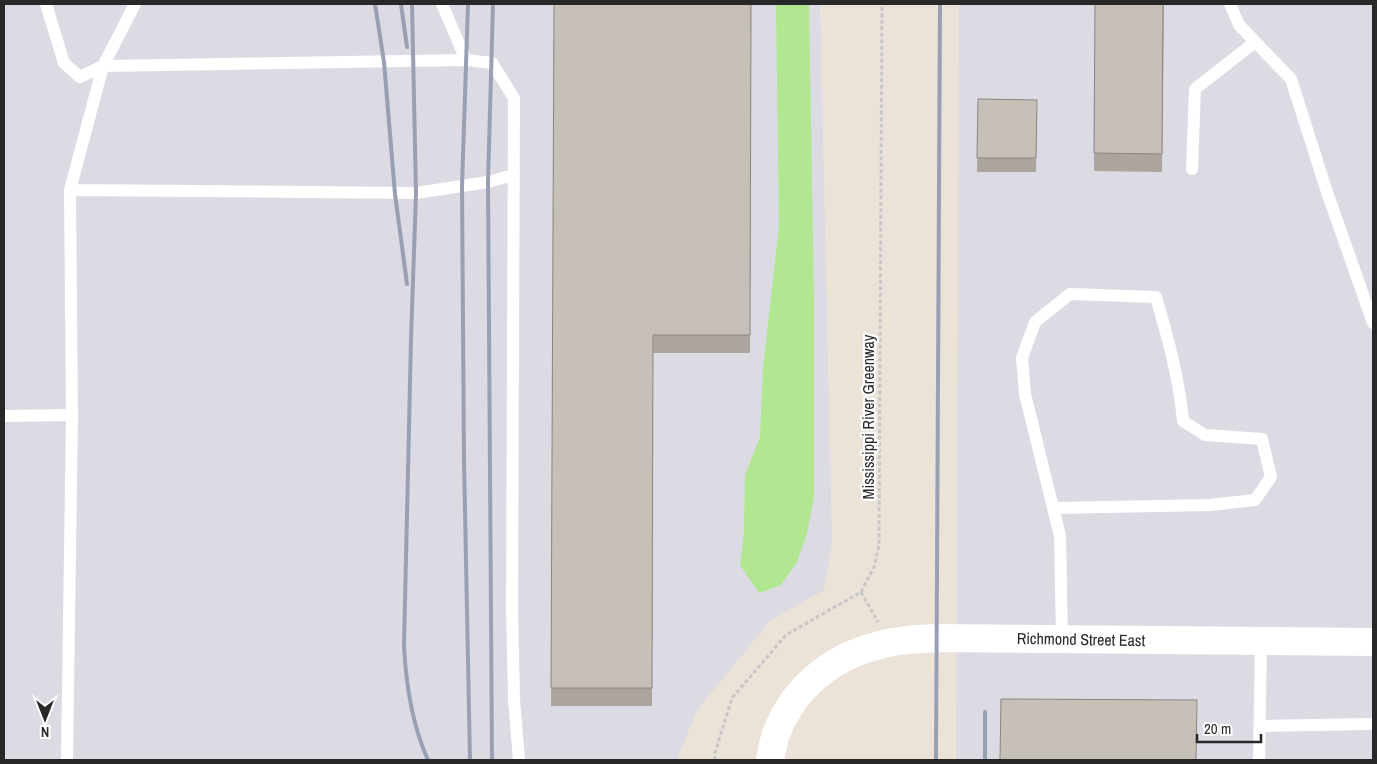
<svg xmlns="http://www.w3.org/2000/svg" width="1377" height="764" viewBox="0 0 1377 764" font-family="'Archivo Narrow',sans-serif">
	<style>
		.industrial { fill: #dcdae3 }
		.green { fill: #b0e790 }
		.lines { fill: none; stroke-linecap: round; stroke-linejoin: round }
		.path { stroke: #c7c7c7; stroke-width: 3; stroke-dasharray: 4 2.5; stroke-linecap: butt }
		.lane { stroke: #fff; stroke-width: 12 }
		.secondary { stroke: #fff; stroke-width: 28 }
		.rail { stroke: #9b9fb4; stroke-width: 4 }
		.wall { fill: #aba59e }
		.building { fill: #c7c0b8; stroke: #8b8681 }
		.labels { text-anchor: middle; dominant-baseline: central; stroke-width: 4.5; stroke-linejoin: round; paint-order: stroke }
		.street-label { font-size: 16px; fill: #282828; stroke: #fff }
	</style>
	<rect width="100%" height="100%" fill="#ece3d8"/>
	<!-- industrial -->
	<path class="industrial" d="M 4,4 L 820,4 L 832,544 L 824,590 L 771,620 L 697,710 L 679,755 L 679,760 L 4,760 Z
		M 959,4 L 1373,4 L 1373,760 L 956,760 Z"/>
	<!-- green -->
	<path class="green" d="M 776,4 L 809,4 L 814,302 L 814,497 L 807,533 L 797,562 L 781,585 L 759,593 L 740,565 L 744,532 L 745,475 L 760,437 L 763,368 L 779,226 Z"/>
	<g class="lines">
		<!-- path -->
		<path class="path" d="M 861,592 L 878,622
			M 715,760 L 715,753 L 732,698 L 786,635 L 861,592 L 874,567 L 879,545 L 882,4"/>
		<!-- lane -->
		<path class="lane" d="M 46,4 L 64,63 L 80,77 L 103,66 L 135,4
			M 442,4 L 466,60
			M 1230,4 L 1239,25 L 1291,79 L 1327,192 L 1373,323
			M 1192,169 L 1195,89 L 1255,42
			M 70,190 L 103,66 L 466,60 L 492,63 L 514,98 L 512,608 L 514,699 L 519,760
			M 4,416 L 72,415
			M 1054,508 L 1210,505 L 1255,500 L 1271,477 L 1262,439 L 1205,435 L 1183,421 C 1179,378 1168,338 1156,297 L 1070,294 L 1035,322 L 1022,358 L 1025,394 L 1060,536 L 1062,639
			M 1260,726 L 1373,724
			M 67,760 L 72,415 L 70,190 L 416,193 L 488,182 L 514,175
			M 1259,760 L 1261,641"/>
		<!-- secondary -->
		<path class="secondary" d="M 770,760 C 772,752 773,742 776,734 C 793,689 830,658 876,646 C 896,640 917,639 938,638 L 1373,642"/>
		<!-- rail -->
		<path class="rail" d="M 375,4 L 384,62 L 395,194 L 407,284
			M 401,4 L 407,47
			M 412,4 L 416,193 L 411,339 L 404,646 C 406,684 412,725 428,760
			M 468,4 L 462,186 L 464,460 L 470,760
			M 492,760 L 488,182 L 493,4
			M 936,760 L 940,4
			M 985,760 L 985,712"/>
	</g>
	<!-- wall -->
	<path class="wall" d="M 554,4 L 751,4 L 750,353 L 653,353 L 652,706 L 551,706 Z
		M 1095,4 L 1164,4 L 1162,172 L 1094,171 Z
		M 978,99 L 1037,100 L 1036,172 L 977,172 Z"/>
	<!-- building -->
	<path class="building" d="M 554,4 L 751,4 L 750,335 L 653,335 L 652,688 L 551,688 Z
		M 1095,4 L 1163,4 L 1162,154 L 1094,153 Z
		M 978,99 L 1037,100 L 1036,158 L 977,158 Z
		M 1001,699 L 1197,700 L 1196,760 L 1000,760 Z"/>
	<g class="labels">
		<!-- street labels -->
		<g class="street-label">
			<text transform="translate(868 417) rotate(-90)">Mississippi River Greenway</text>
			<text transform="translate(1081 639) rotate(1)">Richmond Street East</text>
		</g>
	</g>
	<!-- border -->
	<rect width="1377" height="764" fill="none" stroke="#282828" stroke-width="10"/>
	<!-- north arrow -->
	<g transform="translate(45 719) rotate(180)" stroke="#ffffff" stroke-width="4" paint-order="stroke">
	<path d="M0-4L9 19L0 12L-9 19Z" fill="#282828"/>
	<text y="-8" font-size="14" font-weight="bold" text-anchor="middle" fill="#282828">N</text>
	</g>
	<!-- scale -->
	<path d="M1197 734v8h64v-8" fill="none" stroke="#282828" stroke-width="2.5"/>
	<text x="1204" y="734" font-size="15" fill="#282828" stroke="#ffffff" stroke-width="4" paint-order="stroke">20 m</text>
</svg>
